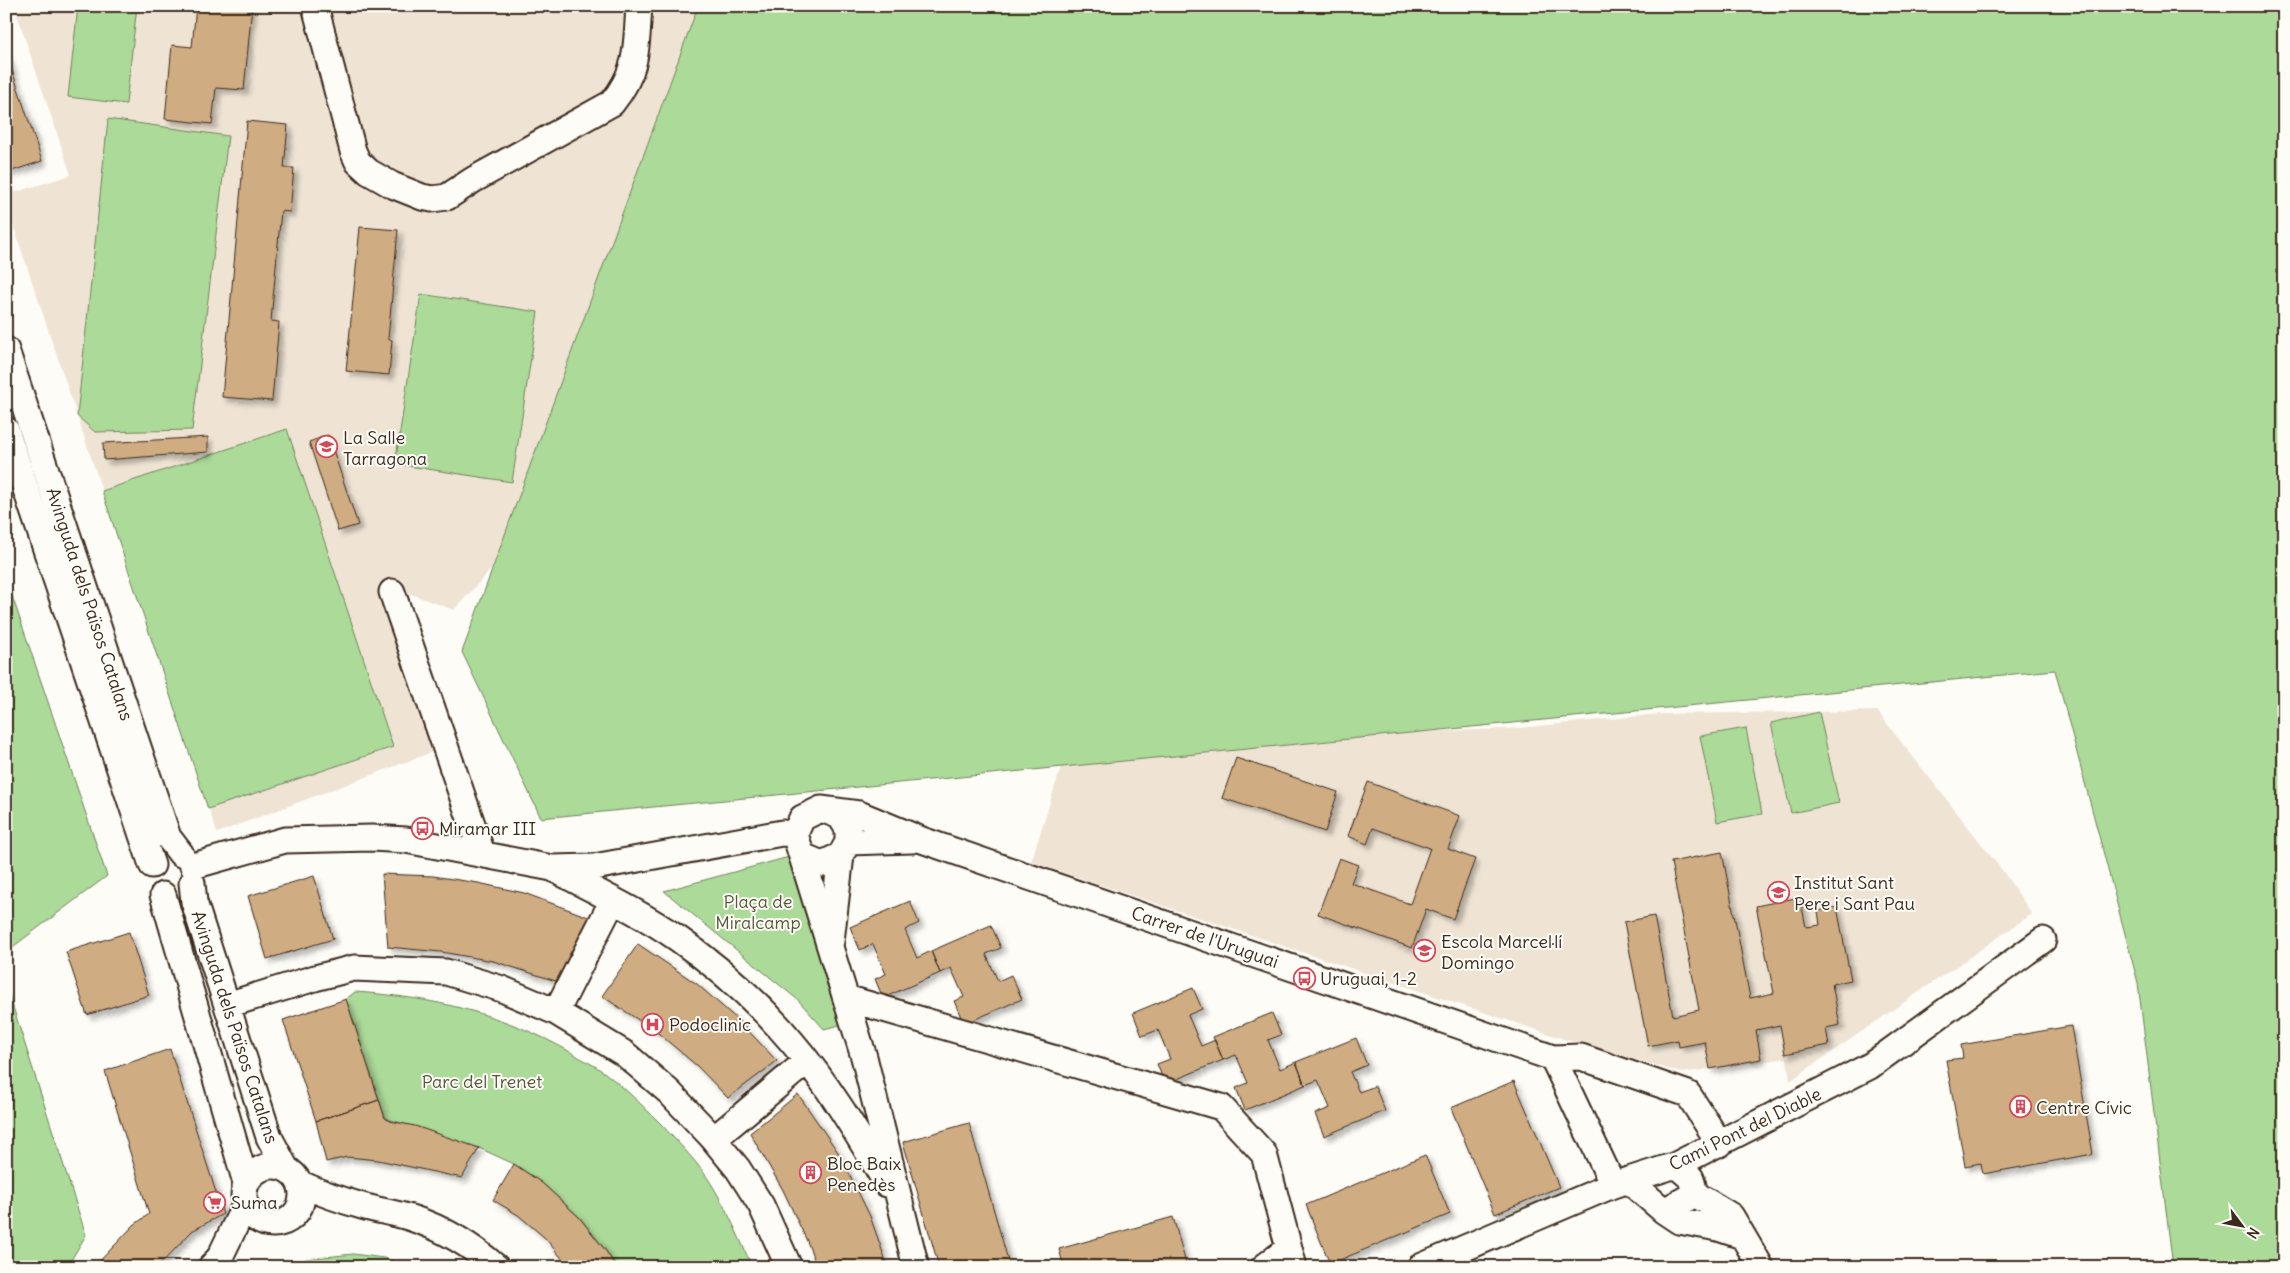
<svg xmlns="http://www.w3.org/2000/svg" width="2290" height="1273" viewBox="0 0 2290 1273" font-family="Delius,sans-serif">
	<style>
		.built { fill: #efe4d4 }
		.green { fill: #abda99; stroke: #73825c }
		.building { fill: #cfac82; stroke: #3b2a1e; filter: url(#shadow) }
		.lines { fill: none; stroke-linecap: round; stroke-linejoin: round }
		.minor-casing { stroke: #3b2a1e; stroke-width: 29 }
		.minor { stroke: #fdfcf7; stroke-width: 25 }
		.labels { text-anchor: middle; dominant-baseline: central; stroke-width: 4; stroke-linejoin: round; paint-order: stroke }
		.poi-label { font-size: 18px; fill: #3b2a1e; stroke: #fdfcf7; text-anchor: start }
		.street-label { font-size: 18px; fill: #3b2a1e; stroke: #fdfcf7 }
		.park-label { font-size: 18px; fill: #57563d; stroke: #fdfcf7 }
	</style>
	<defs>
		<filter id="shadow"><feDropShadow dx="4.5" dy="4.5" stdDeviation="2.5" flood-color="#0004"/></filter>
	</defs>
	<rect width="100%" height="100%" fill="#fdfcf7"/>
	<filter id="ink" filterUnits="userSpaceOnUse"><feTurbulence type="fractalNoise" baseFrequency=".02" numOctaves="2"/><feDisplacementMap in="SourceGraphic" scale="10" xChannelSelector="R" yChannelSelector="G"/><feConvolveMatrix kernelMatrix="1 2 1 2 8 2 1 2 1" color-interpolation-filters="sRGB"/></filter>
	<g filter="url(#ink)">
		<!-- built -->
		<path class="built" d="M 14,6 L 839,6 L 520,538 L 454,610 L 400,590 L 438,750 L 217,833 L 6,204 L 6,195 L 71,175 Z
			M 1877,711 L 2002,870 L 2032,914 L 1790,1081 L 1787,1058 L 1682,1073 L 1567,1040 L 1031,862 L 1069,742 L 1508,729 L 1660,714 Z"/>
		<!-- green -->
		<path class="green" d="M 78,6 L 137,6 L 126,104 L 68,97 Z
			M 698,6 L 2284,6 L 2284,1267 L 2173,1267 L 2138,983 L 2055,670 L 541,818 L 462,652 Z
			M 108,119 L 228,136 L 192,430 L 95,432 L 77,416 Z
			M 421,294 L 538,312 L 512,482 L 395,464 Z
			M 287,429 L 393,747 L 208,809 L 102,491 Z
			M 6,578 L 107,876 L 6,952 Z
			M 1819,712 L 1839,803 L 1791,813 L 1771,723 Z
			M 1746,728 L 1762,814 L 1717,822 L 1700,736 Z
			M 789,857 L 844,1024 L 824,1029 L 798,1000 L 664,891 Z
			M 6,985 L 86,1235 L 67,1267 L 6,1267 Z
			M 355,992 C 432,997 505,1014 572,1053 C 583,1060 595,1065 605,1073 C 625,1088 643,1106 661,1124 C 679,1144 698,1162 712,1185 C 728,1211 740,1239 752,1267 L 616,1267 L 606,1251 L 579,1217 L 542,1183 L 514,1164 L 479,1148 L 385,1118 L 346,999 Z
			M 353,1254 L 384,1258 L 411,1267 L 289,1267 L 306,1259 Z"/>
		<!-- building -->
		<path class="building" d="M 196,6 L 252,6 L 244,90 L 216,88 L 212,124 L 165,119 L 172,45 L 192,47 Z
			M 6,52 L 42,161 L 6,173 Z
			M 247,121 L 288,125 L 284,168 L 294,168 L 290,212 L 281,211 L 271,321 L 279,322 L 272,401 L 222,397 Z
			M 360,227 L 398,230 L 388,339 L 392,340 L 389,375 L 346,371 Z
			M 328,435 L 358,525 L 338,531 L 309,442 Z
			M 208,437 L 208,452 L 104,460 L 103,443 Z
			M 1236,758 L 1338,792 L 1325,832 L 1222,798 Z
			M 1368,782 L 1460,816 L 1448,849 L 1475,859 L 1453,919 L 1426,909 L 1412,948 L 1318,914 L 1339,858 L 1358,865 L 1351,883 L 1410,904 L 1430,848 L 1373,828 L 1367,844 L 1348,836 Z
			M 1722,852 L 1750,998 L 1774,993 L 1756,906 L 1800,897 L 1806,927 L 1820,925 L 1818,911 L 1837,907 L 1851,980 L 1832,984 L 1840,1025 L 1826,1028 L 1829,1045 L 1785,1054 L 1780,1025 L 1756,1030 L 1761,1059 L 1710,1069 L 1705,1042 L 1679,1047 L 1678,1040 L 1648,1046 L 1624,922 L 1654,916 L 1673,1016 L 1699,1010 L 1671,862 Z
			M 382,874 L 433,876 L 478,883 L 524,893 L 591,918 L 559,982 L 493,961 L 441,952 L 388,947 Z
			M 314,876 L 333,939 L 267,959 L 248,896 Z
			M 910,901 L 919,923 L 905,930 L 917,958 L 931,951 L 940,973 L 883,998 L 875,979 L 886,974 L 873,944 L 860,950 L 850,927 Z
			M 991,925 L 1001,948 L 986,954 L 998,981 L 1011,975 L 1022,999 L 964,1024 L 954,1001 L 964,997 L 951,968 L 940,973 L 931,951 Z
			M 129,932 L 149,995 L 87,1015 L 66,952 Z
			M 638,944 L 697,984 L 738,1020 L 777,1061 L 728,1098 L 697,1066 L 658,1033 L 602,996 Z
			M 1193,988 L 1202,1009 L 1188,1015 L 1201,1046 L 1215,1040 L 1223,1060 L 1165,1084 L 1157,1064 L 1170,1059 L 1158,1030 L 1142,1036 L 1133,1013 Z
			M 346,999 L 379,1100 L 316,1121 L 283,1020 Z
			M 1272,1013 L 1281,1035 L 1268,1040 L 1280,1069 L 1296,1062 L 1305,1085 L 1245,1110 L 1236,1088 L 1248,1083 L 1236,1055 L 1223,1060 L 1213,1037 Z
			M 2071,1026 L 2093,1154 L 1983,1174 L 1981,1163 L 1965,1166 L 1946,1060 L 1963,1058 L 1961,1045 Z
			M 1356,1038 L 1367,1065 L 1350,1072 L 1359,1092 L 1375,1086 L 1385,1111 L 1324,1136 L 1315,1114 L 1330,1108 L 1318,1080 L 1305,1085 L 1296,1062 Z
			M 170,1049 L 223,1214 L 192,1231 L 158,1267 L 94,1267 L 134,1225 L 149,1214 L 105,1071 Z
			M 1514,1081 L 1559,1187 L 1495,1214 L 1451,1108 Z
			M 798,1094 L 840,1155 L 870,1216 L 888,1267 L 817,1267 L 807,1241 L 783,1190 L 750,1133 Z
			M 379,1100 L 385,1118 L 390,1121 L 415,1126 L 479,1148 L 462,1178 L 378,1160 L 347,1157 L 326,1162 L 316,1121 Z
			M 969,1123 L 1010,1267 L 939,1267 L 903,1142 Z
			M 1425,1155 L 1450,1214 L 1330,1264 L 1306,1205 Z
			M 514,1164 L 542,1183 L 579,1217 L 606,1251 L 616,1267 L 569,1267 L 545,1238 L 518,1215 L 493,1200 Z
			M 1173,1217 L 1187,1267 L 1064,1267 L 1059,1249 Z
			M 1688,1260 L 1697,1267 L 1683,1267 Z"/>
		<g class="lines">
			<defs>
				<path id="minor" d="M 315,6 L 353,151 L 358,162 L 369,172 L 392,185 L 422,197 L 432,199 L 447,197 L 473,180 L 612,103 C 639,70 636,46 639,6
					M 6,350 L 168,837 L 181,854
					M 6,430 L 152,865
					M 392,592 L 482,853
					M 821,809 L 859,814 L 922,840 L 1553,1058 L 1613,1185
					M 848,842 L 912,840
					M 803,856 L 822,864 L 841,855 L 848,842 L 848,829 L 840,816 L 821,809 L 802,818 L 795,834 L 864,1057 L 916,1267
					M 193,866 L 285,840 L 372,838 L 406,840 L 552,868 L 594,867 L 782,833 L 795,834
					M 554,869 C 595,891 638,911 677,938 C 719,967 759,1003 792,1042 C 829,1085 858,1135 887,1184
					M 192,883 L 194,902 L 269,1137 L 285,1167
					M 163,895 L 246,1183
					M 831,941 L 841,855
					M 846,998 L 1221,1107 L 1264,1154 L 1294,1267
					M 227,1005 L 315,978 L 354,968 L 446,972 L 502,989 L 556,1012 L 625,1054 L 669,1092 L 711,1136 L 738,1169 L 761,1205 L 789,1267
					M 556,1012 L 613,900
					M 1553,1058 L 1581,1057 L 1688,1094 L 1720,1144
					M 714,1139 L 807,1061
					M244 1195a29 29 0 1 1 58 0a29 29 0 1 1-58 0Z
					M 1628,1180 L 1664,1211 L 1695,1194 L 1691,1178 L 1676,1165
					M 301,1184 C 321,1193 341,1200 362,1206 C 379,1211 397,1213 414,1219 C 444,1229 472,1246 496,1267
					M 1695,1194 L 1731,1216 L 1761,1267
					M 1664,1211 L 1679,1221 L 1718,1228 L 1742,1236
					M 211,1267 L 220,1257 L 245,1205
					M 1264,1267 L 1289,1248
					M 1420,1267 L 1613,1185 L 1676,1165 L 1870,1066 L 2043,940"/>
			</defs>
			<!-- minor casing -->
			<use href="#minor" class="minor-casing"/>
			<!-- minor -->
			<use href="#minor" class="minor"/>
		</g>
	</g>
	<!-- icons -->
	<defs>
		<symbol id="school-ring" viewBox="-11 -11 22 22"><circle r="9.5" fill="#fdfcf7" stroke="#d1495b" stroke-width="1.5"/><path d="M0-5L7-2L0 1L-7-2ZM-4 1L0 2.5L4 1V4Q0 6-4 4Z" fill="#d1495b"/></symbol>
		<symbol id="bus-ring" viewBox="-11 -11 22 22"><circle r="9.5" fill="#fdfcf7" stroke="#d1495b" stroke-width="1.5"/><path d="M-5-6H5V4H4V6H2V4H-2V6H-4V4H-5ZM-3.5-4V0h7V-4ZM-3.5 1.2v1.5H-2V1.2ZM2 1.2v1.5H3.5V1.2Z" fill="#d1495b"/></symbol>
		<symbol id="hospital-ring" viewBox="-11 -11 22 22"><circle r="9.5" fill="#fdfcf7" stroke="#d1495b" stroke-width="1.5"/><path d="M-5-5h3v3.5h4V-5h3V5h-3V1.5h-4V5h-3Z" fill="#d1495b"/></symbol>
		<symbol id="building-ring" viewBox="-11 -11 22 22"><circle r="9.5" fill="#fdfcf7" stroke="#d1495b" stroke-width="1.5"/><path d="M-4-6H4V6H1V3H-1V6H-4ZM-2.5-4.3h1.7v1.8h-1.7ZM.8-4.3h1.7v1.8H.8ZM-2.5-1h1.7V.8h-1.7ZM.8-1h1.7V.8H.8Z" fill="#d1495b"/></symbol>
		<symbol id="supermarket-ring" viewBox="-11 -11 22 22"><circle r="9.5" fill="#fdfcf7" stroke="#d1495b" stroke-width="1.5"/><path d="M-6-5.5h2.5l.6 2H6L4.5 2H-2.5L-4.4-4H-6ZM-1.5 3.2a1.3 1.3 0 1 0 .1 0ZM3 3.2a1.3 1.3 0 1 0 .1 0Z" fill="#d1495b"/></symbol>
	</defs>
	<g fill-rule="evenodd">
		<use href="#school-ring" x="314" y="434" width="25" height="25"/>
		<use href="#bus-ring" x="410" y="816" width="25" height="25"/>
		<use href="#school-ring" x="1766" y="880" width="25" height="25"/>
		<use href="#school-ring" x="1412" y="938" width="25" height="25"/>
		<use href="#bus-ring" x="1292" y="966" width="25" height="25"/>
		<use href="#hospital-ring" x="640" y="1012" width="25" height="25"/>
		<use href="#building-ring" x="2008" y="1094" width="25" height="25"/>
		<use href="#building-ring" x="798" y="1160" width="25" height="25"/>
		<use href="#supermarket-ring" x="202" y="1190" width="25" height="25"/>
	</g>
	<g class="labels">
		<!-- poi labels -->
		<g class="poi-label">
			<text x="343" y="437">La Salle<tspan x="343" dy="21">Tarragona</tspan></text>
			<text x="439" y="828">Miramar III</text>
			<text x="1794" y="882">Institut Sant<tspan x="1794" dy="21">Pere i Sant Pau</tspan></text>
			<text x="1441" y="941">Escola Marcel·lí<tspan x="1441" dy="21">Domingo</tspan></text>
			<text x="1320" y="978">Uruguai, 1-2</text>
			<text x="669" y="1024">Podoclinic</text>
			<text x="2036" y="1107">Centre Cívic</text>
			<text x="827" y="1163">Bloc Baix<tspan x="827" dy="21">Penedès</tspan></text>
			<text x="231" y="1202">Suma</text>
		</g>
		<!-- street labels -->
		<g class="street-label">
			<text transform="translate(90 604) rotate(72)">Avinguda dels Països Catalans</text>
			<text transform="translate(1205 937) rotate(19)">Carrer de l'Uruguai</text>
			<text transform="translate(235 1027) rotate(72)">Avinguda dels Països Catalans</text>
			<text transform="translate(1745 1129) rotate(-26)">Camí Pont del Diable</text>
		</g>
		<!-- park labels -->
		<g class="park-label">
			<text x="758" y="901">Plaça de<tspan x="758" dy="21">Miralcamp</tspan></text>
			<text x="482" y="1081">Parc del Trenet</text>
		</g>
	</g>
	<!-- margin -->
	<rect width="2290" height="1273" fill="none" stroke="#fdfcf7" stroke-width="25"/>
	<rect x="12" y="12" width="2265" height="1248" fill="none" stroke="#3b2a1e" stroke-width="2" filter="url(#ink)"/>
	<!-- north arrow -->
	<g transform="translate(2242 1226) rotate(122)" stroke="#fdfcf7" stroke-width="4" paint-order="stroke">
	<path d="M0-4L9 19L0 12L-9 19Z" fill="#3b2a1e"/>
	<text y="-8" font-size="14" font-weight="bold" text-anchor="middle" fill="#3b2a1e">N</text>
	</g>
</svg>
